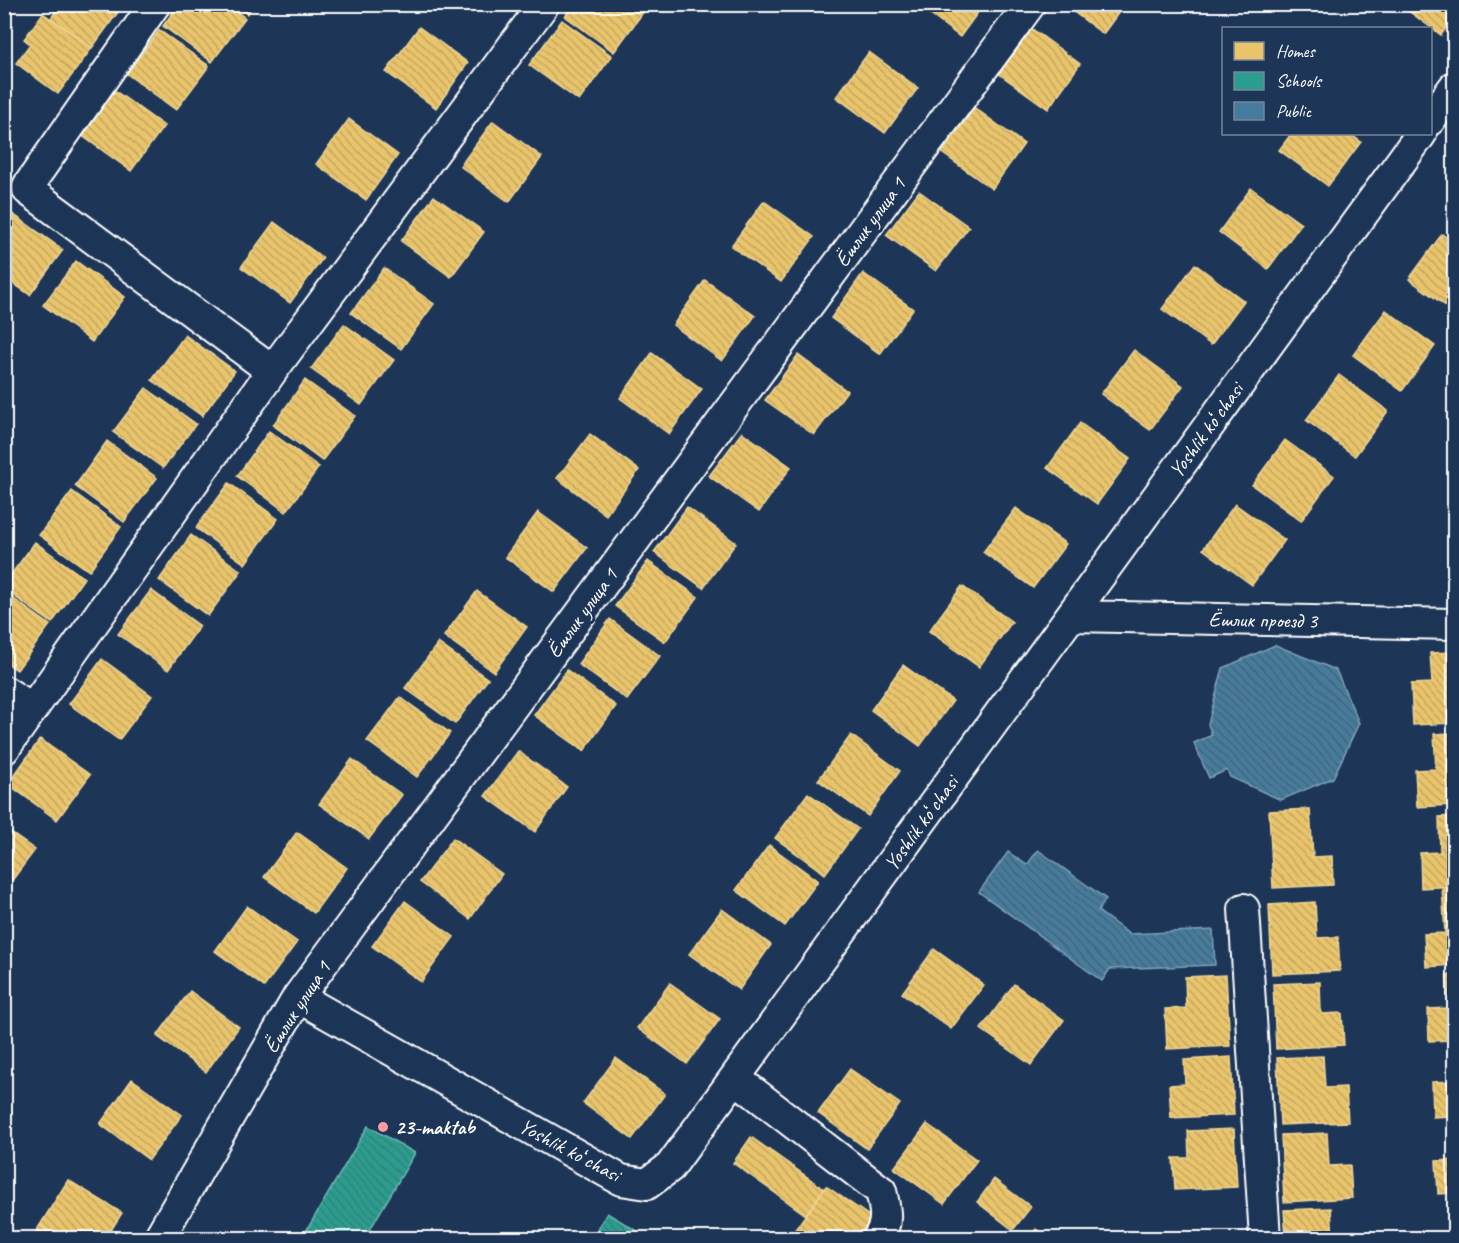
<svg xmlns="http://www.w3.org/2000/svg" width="1459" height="1243" viewBox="0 0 1459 1243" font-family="Caveat,sans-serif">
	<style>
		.homes { fill: url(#homes-back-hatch); stroke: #f0d697; stroke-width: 1.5 }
		.schools { fill: url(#schools-back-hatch); stroke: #6abab1; stroke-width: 1.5 }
		.public { fill: url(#public-back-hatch); stroke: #7da3ba; stroke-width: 1.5 }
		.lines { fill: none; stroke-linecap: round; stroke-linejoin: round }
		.street-casing { stroke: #fff; stroke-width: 34 }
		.street { stroke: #1d3557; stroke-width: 30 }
		.poi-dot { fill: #ff9aa2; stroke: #1d3557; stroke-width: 2 }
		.labels { text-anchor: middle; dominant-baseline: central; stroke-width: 6; stroke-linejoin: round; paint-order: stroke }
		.street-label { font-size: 21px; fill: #fff; stroke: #1d3557 }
		.poi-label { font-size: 21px; font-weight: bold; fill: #fff; stroke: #1d3557; text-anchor: start }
	</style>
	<defs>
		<pattern id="homes-back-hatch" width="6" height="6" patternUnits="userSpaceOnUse" patternTransform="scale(1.5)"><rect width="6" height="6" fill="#e9c46a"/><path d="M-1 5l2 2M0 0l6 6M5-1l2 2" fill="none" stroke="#c2a662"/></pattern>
		<pattern id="schools-back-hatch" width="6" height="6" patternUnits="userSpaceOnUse" patternTransform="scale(1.5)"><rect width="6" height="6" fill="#2a9d8f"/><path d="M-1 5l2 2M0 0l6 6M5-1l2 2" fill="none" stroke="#368178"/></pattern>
		<pattern id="public-back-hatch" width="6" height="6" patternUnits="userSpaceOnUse" patternTransform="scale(1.5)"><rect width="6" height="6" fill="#457b9d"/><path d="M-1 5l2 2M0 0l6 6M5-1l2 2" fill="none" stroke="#486474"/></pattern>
	</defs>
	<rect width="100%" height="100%" fill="#1d3557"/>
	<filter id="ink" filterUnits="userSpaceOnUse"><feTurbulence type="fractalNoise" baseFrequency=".0167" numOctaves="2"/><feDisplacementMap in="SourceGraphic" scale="12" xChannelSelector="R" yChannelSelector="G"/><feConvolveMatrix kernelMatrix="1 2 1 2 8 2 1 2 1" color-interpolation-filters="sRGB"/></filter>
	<g filter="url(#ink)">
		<!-- homes -->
		<path class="homes" d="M 60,4 L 124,4 L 92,48 L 51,18 Z
			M 179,4 L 227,4 L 245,18 L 212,62 L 163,26 Z
			M 233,4 L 254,4 L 247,14 Z
			M 573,4 L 644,4 L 647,7 L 614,52 L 565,16 Z
			M 916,4 L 984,4 L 960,37 Z
			M 1063,4 L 1125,4 L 1103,34 Z
			M 1399,4 L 1454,4 L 1454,17 L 1441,35 Z
			M 43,13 L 92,48 L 58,94 L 16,63 L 30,44 L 24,39 Z
			M 562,20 L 612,56 L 579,101 L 529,65 Z
			M 419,27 L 468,63 L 436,108 L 386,72 Z
			M 1031,28 L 1080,64 L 1048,109 L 998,73 Z
			M 159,30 L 209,66 L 176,110 L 127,74 Z
			M 869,52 L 918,88 L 885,133 L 836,97 Z
			M 114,90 L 164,126 L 131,171 L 81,135 Z
			M 975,108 L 1024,144 L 992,189 L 942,153 Z
			M 349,119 L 398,155 L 366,200 L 316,164 Z
			M 493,121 L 542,157 L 509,202 L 460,166 Z
			M 1291,134 L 1350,134 L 1361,142 L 1328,186 L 1279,150 Z
			M 1251,188 L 1301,224 L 1268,269 L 1219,232 Z
			M 919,191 L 969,227 L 936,271 L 886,235 Z
			M 434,196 L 484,232 L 451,277 L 401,241 Z
			M 764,201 L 814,237 L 781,282 L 731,246 Z
			M 13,214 L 63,250 L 30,295 L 4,277 L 4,226 Z
			M 274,222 L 323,258 L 290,303 L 241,267 Z
			M 1442,234 L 1454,243 L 1454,312 L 1409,279 Z
			M 76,261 L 125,297 L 92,342 L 43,305 Z
			M 1195,264 L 1244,301 L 1211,345 L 1162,309 Z
			M 384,268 L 434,304 L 401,349 L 351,313 Z
			M 863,273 L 913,309 L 880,354 L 831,318 Z
			M 705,280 L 755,316 L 722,361 L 673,325 Z
			M 1386,310 L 1435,346 L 1402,391 L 1353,355 Z
			M 344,324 L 394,360 L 361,405 L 311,369 Z
			M 185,335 L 235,371 L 202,416 L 152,380 Z
			M 1134,350 L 1183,386 L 1150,430 L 1101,394 Z
			M 652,353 L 702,389 L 669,434 L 620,398 Z
			M 798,355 L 847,391 L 814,435 L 765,400 Z
			M 1339,375 L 1388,411 L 1355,456 L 1306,420 Z
			M 305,380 L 355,416 L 322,461 L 273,425 Z
			M 146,388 L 196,424 L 163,468 L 113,432 Z
			M 1080,423 L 1130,459 L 1097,504 L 1047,468 Z
			M 269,431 L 319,467 L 286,512 L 237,476 Z
			M 742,432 L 791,467 L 759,512 L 709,476 Z
			M 590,434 L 639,470 L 606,515 L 557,478 Z
			M 1285,440 L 1334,476 L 1301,521 L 1252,485 Z
			M 107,441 L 157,478 L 124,522 L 75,486 Z
			M 229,483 L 278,519 L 245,564 L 196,528 Z
			M 72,491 L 121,527 L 89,571 L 39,535 Z
			M 1235,504 L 1285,540 L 1252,585 L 1203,549 Z
			M 687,507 L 736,543 L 703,588 L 654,552 Z
			M 1016,508 L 1066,544 L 1033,588 L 983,552 Z
			M 538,512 L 587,548 L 554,592 L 505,557 Z
			M 191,535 L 241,571 L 208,616 L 159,580 Z
			M 35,542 L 84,578 L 52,623 L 4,589 L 4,584 Z
			M 648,561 L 698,597 L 665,642 L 615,606 Z
			M 962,586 L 1012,622 L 979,667 L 929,631 Z
			M 151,590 L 200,626 L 168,670 L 118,634 Z
			M 477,591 L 527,627 L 494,672 L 444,636 Z
			M 4,592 L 50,625 L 17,670 L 4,661 Z
			M 610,619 L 660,656 L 627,700 L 578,664 Z
			M 438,643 L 488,679 L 455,724 L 405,688 Z
			M 1454,652 L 1454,723 L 1413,725 L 1411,684 L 1432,683 L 1430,653 Z
			M 102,659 L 152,696 L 119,740 L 69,704 Z
			M 903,665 L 953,701 L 920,746 L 871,710 Z
			M 567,670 L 616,706 L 584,751 L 534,715 Z
			M 400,697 L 450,733 L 417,777 L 367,741 Z
			M 1454,733 L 1454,805 L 1417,807 L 1415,770 L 1436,769 L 1434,734 Z
			M 851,735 L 900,771 L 868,816 L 818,780 Z
			M 40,739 L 90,775 L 57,820 L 8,784 Z
			M 518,751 L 567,787 L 535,832 L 485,796 Z
			M 352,759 L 402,795 L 369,839 L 319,804 Z
			M 808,793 L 858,829 L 825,874 L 775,838 Z
			M 1310,809 L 1313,857 L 1332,856 L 1333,885 L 1273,888 L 1269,811 Z
			M 1454,816 L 1454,886 L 1421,888 L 1420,853 L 1440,852 L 1439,817 Z
			M 4,828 L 35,850 L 4,891 Z
			M 297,832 L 347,868 L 314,913 L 264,877 Z
			M 453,838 L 502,874 L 470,919 L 420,882 Z
			M 769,845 L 818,881 L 785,926 L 736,890 Z
			M 1454,886 L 1454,965 L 1426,967 L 1424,934 L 1445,933 L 1442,887 Z
			M 405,901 L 454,937 L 421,982 L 372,946 Z
			M 1315,902 L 1317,938 L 1338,937 L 1340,971 L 1272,974 L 1269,905 Z
			M 247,906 L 297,942 L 264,987 L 215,951 Z
			M 722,909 L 771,945 L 739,990 L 689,954 Z
			M 934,949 L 984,985 L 951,1029 L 902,993 Z
			M 1226,975 L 1230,1046 L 1167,1049 L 1165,1009 L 1186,1008 L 1185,977 Z
			M 1447,975 L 1454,975 L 1454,1040 L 1429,1041 L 1428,1009 L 1449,1008 Z
			M 1320,982 L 1321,1014 L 1342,1013 L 1344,1045 L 1276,1049 L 1273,984 Z
			M 670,983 L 720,1019 L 687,1064 L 637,1028 Z
			M 1014,984 L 1064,1020 L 1031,1065 L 981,1029 Z
			M 190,991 L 239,1027 L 206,1072 L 157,1036 Z
			M 1451,1049 L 1454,1049 L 1454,1116 L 1433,1117 L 1432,1082 L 1453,1081 Z
			M 1323,1056 L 1325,1088 L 1346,1087 L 1348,1122 L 1280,1125 L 1277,1058 Z
			M 1231,1057 L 1234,1115 L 1171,1118 L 1169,1085 L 1185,1084 L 1184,1060 Z
			M 616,1058 L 665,1094 L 632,1139 L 583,1103 Z
			M 850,1069 L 900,1104 L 867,1149 L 818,1113 Z
			M 132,1079 L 182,1115 L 149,1160 L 100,1124 Z
			M 927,1124 L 977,1160 L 944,1204 L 894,1168 Z
			M 1234,1129 L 1237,1187 L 1175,1190 L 1173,1158 L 1189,1158 L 1188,1131 Z
			M 1327,1133 L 1329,1166 L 1350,1165 L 1352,1198 L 1284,1202 L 1281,1135 Z
			M 751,1137 L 824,1189 L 806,1215 L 733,1163 Z
			M 1454,1160 L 1454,1193 L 1438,1194 L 1436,1161 Z
			M 994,1179 L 1031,1207 L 1013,1230 L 977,1202 Z
			M 68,1180 L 122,1213 L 106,1238 L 61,1238 L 40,1225 Z
			M 826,1186 L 872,1218 L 858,1238 L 789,1238 Z
			M 1331,1208 L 1333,1238 L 1286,1238 L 1284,1210 Z
			M 40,1225 L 61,1238 L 32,1238 Z
			M 1036,1229 L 1049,1238 L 1029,1238 Z"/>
		<!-- schools -->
		<path class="schools" d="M 368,1126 L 415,1153 L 365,1238 L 302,1238 Z
			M 607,1213 L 642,1234 L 639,1238 L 592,1238 Z"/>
		<!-- public -->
		<path class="public" d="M 1275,645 L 1336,670 L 1359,723 L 1333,778 L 1281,800 L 1230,777 L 1227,770 L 1209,778 L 1194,743 L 1212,735 L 1208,724 L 1223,668 Z
			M 1038,850 L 1106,899 L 1098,911 L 1129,934 L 1213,930 L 1215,965 L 1110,969 L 1102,981 L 979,892 L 1008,852 L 1027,865 Z"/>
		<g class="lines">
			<defs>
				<path id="street" d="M 155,4 L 28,186 L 28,190 L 272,371
					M 1430,120 L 1454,87
					M 1072,616 L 1454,624
					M 4,691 L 31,708
					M 4,749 L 272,371 L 544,4
					M 1244,909 L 1265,1238
					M 298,997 L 621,1180 L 647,1184 L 670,1167 L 1421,134
					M 735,1078 L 881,1191 C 885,1208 889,1223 878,1238
					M 159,1238 L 298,997 L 1030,4"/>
			</defs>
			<!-- street casing -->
			<use href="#street" class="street-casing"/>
			<!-- street -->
			<use href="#street" class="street"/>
		</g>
	</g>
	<!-- markers -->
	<circle class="poi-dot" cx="383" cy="1127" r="6"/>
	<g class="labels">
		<!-- street labels -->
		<g class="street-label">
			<text transform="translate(870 222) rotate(-54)">Ёшлик улица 1</text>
			<text transform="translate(1206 430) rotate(-54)">Yoshlik koʻchasi</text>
			<text transform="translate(582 613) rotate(-54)">Ёшлик улица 1</text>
			<text transform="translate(1263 620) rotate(1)">Ёшлик проезд 3</text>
			<text transform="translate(921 823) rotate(-54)">Yoshlik koʻchasi</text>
			<text transform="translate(297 1007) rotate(-57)">Ёшлик улица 1</text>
			<text transform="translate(570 1150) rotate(28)">Yoshlik koʻchasi</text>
		</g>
		<!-- poi labels -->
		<g class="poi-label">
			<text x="395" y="1127">23-maktab</text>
		</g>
	</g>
	<!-- margin -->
	<rect width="1459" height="1243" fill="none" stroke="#1d3557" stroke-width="24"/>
	<rect x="12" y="12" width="1435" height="1219" fill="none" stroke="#fff" stroke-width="2" filter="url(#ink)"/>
	<!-- legend -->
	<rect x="1222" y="27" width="210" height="108" fill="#1d3557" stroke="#77869a" stroke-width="1.5"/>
	<rect x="1234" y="42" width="30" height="18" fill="#e9c46a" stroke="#77869a" stroke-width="1.5"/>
	<text x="1276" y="57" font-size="18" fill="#ffffff">Homes</text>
	<rect x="1234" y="72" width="30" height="18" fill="#2a9d8f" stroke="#77869a" stroke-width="1.5"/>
	<text x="1276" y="87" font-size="18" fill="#ffffff">Schools</text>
	<rect x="1234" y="102" width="30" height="18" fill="#457b9d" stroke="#77869a" stroke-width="1.5"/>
	<text x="1276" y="117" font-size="18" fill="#ffffff">Public</text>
</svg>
